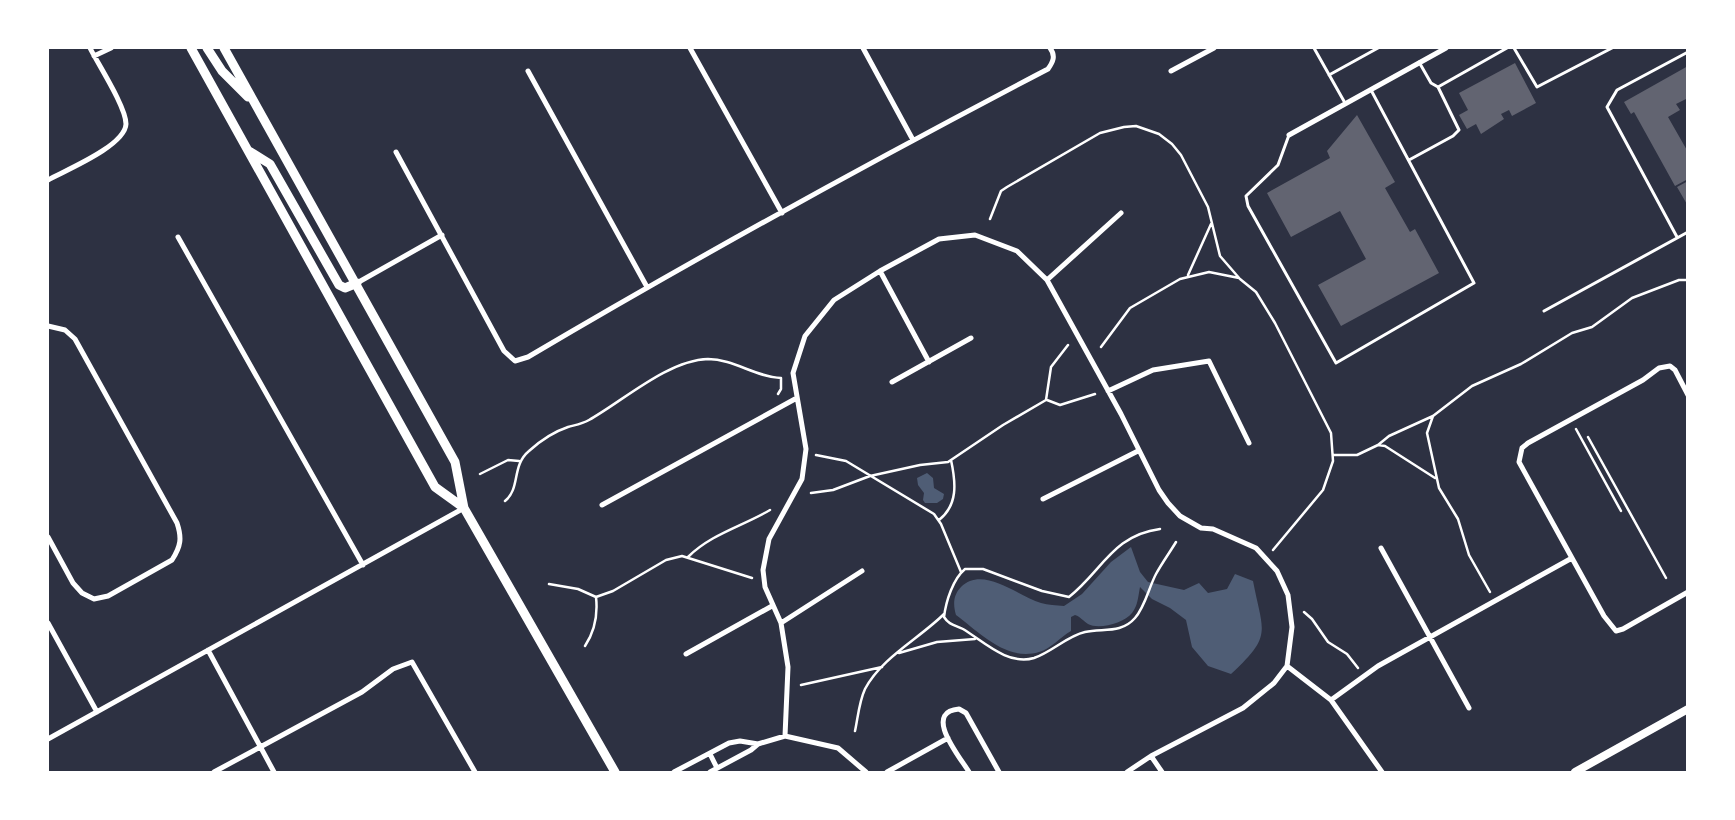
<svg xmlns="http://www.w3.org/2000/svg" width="1735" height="820" viewBox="0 0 1735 820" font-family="'Fira Sans Condensed',sans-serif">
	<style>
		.water { fill: #4f5d75 }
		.building { fill: #626471 }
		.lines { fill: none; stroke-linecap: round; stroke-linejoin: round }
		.path { stroke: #fff; stroke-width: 2.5 }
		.service { stroke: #fff; stroke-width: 3 }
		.minor { stroke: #fff; stroke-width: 5 }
		.tertiary { stroke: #fff; stroke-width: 8 }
		.secondary { stroke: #fff; stroke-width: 9 }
	</style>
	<rect width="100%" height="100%" fill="#2d3142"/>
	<!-- water -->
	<path class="water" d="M 927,473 L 933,478 L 934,488 L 944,494 L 943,499 L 937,503 L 925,503 L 923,500 L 924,493 L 918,485 L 917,478 Z
		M 1131,547 L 1140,572 L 1148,582 L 1184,590 L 1199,583 L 1208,593 L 1227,589 L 1235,574 L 1253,581 C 1263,633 1273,635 1231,674 L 1208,666 L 1192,647 L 1186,620 L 1170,608 L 1152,599 L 1140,587 C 1138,597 1138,605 1132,613 C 1124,623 1099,630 1088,624 C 1083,621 1081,617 1075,615 L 1071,617 L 1071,631 C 1060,637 1051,649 1039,652 C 1007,662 979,632 956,615 C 953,605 953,595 961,587 C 983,565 1018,596 1041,603 C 1048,605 1056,605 1064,606 L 1082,594 L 1111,562 Z"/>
	<!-- building -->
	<path class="building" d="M 1515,63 L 1536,103 L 1512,116 L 1509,110 L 1501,114 L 1504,119 L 1481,134 L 1476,124 L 1467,129 L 1459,115 L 1468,110 L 1459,93 Z
		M 1688,66 L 1688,98 L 1676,104 L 1680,110 L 1668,117 L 1688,152 L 1688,179 L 1675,186 L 1634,112 L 1631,114 L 1624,102 Z
		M 1357,115 L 1395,182 L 1385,188 L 1410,232 L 1415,229 L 1439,273 L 1341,326 L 1318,285 L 1366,259 L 1340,211 L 1291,237 L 1267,193 L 1330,158 L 1327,151 Z
		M 1688,181 L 1688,206 L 1677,187 Z"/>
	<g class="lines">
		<!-- path -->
		<path class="path" d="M 990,219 L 1001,191 L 1007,187 L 1100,133 L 1124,127 L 1136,126 L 1159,134 L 1172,144 L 1181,155 L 1208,207 L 1220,256 L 1240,279 L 1256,292 L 1275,323 L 1331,433 L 1333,461 L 1323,490 L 1273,550
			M 1188,275 L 1211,224
			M 1101,347 L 1130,308 L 1180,279 L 1209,272 L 1239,278
			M 1047,400 L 1060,405 L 1095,394
			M 1433,416 L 1427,433 L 1439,488 L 1458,519 L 1469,555 L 1490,592
			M 1576,429 L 1621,511
			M 1588,437 L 1666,578
			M 1378,445 L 1389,436 L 1433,416 L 1472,386 L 1521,364 L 1572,333 L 1592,327 L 1632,298 L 1679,280 L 1688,280
			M 816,455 L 846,461 L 934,514 L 941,524 L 961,572
			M 1334,455 L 1357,455 L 1378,445 L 1385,446 L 1435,478
			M 480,474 L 508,460 L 519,461
			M 811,493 L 833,490 L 870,476 L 920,465 L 948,462 L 1003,425 L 1046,400 L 1051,367 L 1068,345
			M 505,501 C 521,488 511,466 529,451 C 540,441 553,432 568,427 C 575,425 582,424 589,420 C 623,401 668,360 708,359 C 734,359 755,377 781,378 L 781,389 L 778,394
			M 939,520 C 958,505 956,483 951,460
			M 1160,529 C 1113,535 1102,571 1069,597 L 1042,591 L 983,569 L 965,569 C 953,579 946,601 944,617 C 949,625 955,625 963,629 C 983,641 1008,666 1034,658 C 1052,652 1067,636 1085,632 C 1103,628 1121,634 1135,618 C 1145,607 1149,587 1156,574 C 1162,563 1170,552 1176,542
			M 688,557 C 711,534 743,526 770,510
			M 549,584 L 578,589 L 596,597 C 598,615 595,631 585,646
			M 596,597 L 613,591 L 666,560 L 682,556 L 752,578
			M 1304,612 L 1312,619 L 1328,642 L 1347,654 L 1358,668
			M 899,653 L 937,642 L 975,639
			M 801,685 L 882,667
			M 855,731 C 858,717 859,702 865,689 C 881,658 920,638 944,614"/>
		<!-- service -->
		<path class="service" d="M 1314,48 L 1345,103
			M 1514,48 L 1537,87 L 1612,48
			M 1419,62 L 1431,83 L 1438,87 L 1507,48
			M 1329,75 L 1378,48
			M 1289,135 L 1278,165 L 1246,196 L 1248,206 L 1336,363 L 1474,283 L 1371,90
			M 1409,160 L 1453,136 L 1459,130 L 1438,87
			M 1677,237 L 1607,107 L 1617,90 L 1688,52
			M 1544,311 L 1688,232"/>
		<!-- minor -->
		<path class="minor" d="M 690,48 L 782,213
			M 863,48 L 913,140
			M 94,56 L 111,48
			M 528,71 L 647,287
			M 1171,71 L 1214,48
			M 1289,135 L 1446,48
			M 396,152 L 504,351 L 515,361 L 528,357 C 699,256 872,161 1048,69 C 1053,62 1056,56 1050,48
			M 48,180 C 66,170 125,146 126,124 C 126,107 98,64 90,48
			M 178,237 L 363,565
			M 880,271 L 929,362
			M 1047,280 L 1121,213
			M 357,283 L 442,235
			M 48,326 L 65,330 L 75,339 L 177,523 C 182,538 181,546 172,560 L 108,596 L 94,599 L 82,593 L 73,583 L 48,537
			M 892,382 L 971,338
			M 1108,391 L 1153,370 L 1209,361 L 1249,443
			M 1688,395 L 1675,370 L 1670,366 L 1659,368 L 1643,380 L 1528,443 L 1522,448 L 1519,462 L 1604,616 L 1616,631 L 1623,629 L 1688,592
			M 1043,499 L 1138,451
			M 602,505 L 795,399
			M 1381,548 L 1469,708
			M 48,623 L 97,712
			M 781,623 L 862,571
			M 208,650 L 274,772
			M 686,654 L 772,606
			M 1287,666 L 1331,700 L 1382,772
			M 1331,700 L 1378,666 L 1572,558
			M 785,736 L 788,667 L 781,623 L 765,587 L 763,570 L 769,539 L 802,479 L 806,449 L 793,373 L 805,336 L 834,300 L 880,271 L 939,239 L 975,235 L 1017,251 L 1047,280 L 1121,414 L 1159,490 L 1168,503 L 1180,516 L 1201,528 L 1213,529 L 1256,548 L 1277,571 L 1288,595 L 1292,627 L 1287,666 L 1274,683 L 1243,708 L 1151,756 L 1127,772
			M 48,739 L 464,508
			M 710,754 L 717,768
			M 1151,756 L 1162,772
			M 214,772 L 362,692 L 393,669 L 412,662 L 475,772
			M 674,772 L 729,743 L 740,741 L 758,744
			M 710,772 L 751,750 L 758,744 L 785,736 L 838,748 L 866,772
			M 887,772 L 948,738
			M 969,772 C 960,757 922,712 959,709 L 966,713 L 999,772"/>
		<!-- tertiary -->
		<path class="tertiary" d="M 1575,772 L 1688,709"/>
		<!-- secondary -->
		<path class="secondary" d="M 191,48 L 435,487 L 464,508
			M 207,48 L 222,71 L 248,97
			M 224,48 L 455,462 L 464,508 L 615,772
			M 249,151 L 270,164 L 339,285 L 345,288 L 357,283"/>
	</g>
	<!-- border -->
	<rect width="1735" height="820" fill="none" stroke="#ffffff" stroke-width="98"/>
</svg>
